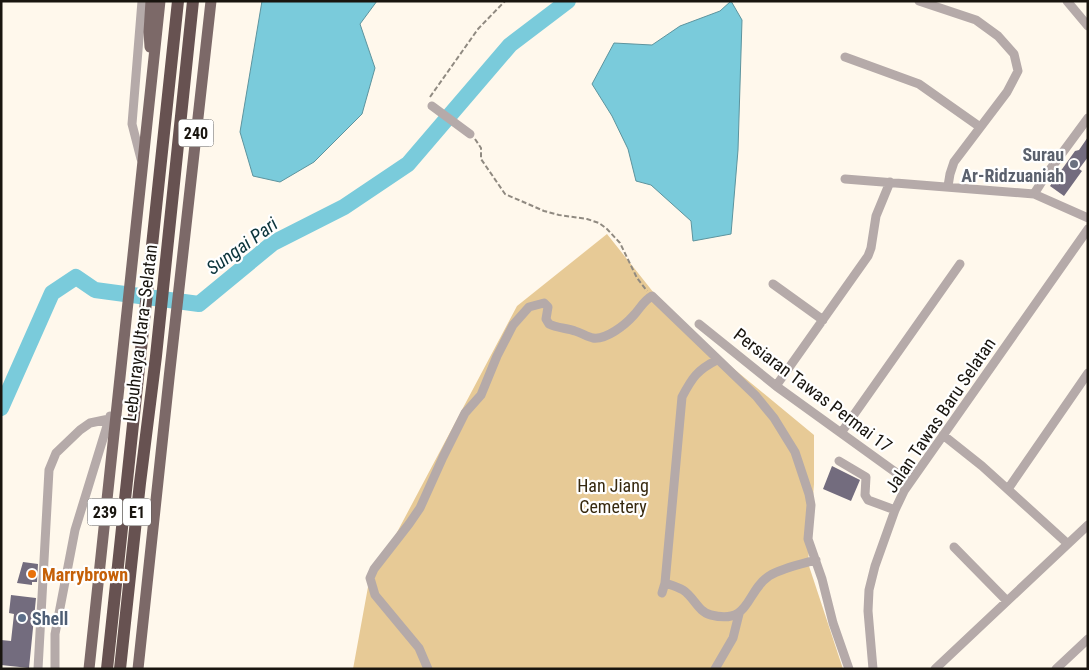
<svg xmlns="http://www.w3.org/2000/svg" width="1089" height="670" viewBox="0 0 1089 670" font-family="'Roboto Condensed',sans-serif">
	<style>
		.green { fill: #e7ca96 }
		.water { fill: #7acbdb; stroke: #5d949e }
		.lines { fill: none; stroke-linecap: round; stroke-linejoin: round }
		.river { stroke: #7acbdb; stroke-width: 16 }
		.building { fill: #736c7e }
		.path { stroke: #908a81; stroke-width: 2; stroke-dasharray: 5 2.5; stroke-linecap: butt }
		.minor { stroke: #b5aaa9; stroke-width: 9 }
		.major { stroke: #7c6968; stroke-width: 11 }
		.highway { stroke: #675251; stroke-width: 12 }
		.worship-dot { fill: #6b7280; stroke: #fff; stroke-width: 2 }
		.food-dot { fill: #e8710a; stroke: #fff; stroke-width: 2 }
		.service-dot { fill: #5c6f8a; stroke: #fff; stroke-width: 2 }
		.labels { text-anchor: middle; dominant-baseline: central; stroke-width: 4.5; stroke-linejoin: round; paint-order: stroke }
		.shield { fill: #fff; stroke: #5e5b57; stroke-width: 1 }
		.shield-label { font-size: 16px; font-weight: bold; fill: #19150f }
		.worship-label { font-size: 18px; font-weight: bold; fill: #5b616d; stroke: #fff; text-anchor: end }
		.street-label { font-size: 18px; fill: #19150f; stroke: #fff }
		.park-label { font-size: 18px; fill: #37290f; stroke: #fff }
		.food-label { font-size: 18px; font-weight: bold; fill: #c56008; stroke: #fff; text-anchor: start }
		.service-label { font-size: 18px; font-weight: bold; fill: #4e5e75; stroke: #fff; text-anchor: start }
		.water-label { font-size: 19px; font-style: italic; fill: #0b343b; stroke: #fff }
	</style>
	<rect width="100%" height="100%" fill="#fff8ec"/>
	<!-- green -->
	<path class="green" d="M 607,234 L 677,322 L 814,435 L 814,484 L 808,563 L 843,669 L 353,669 L 368,587 L 517,306 Z"/>
	<!-- water -->
	<path class="water" d="M 262,1 L 377,1 L 360,24 L 375,68 L 362,114 L 314,162 L 280,182 L 253,176 L 240,132 Z
		M 731,1 L 742,20 L 738,150 L 731,234 L 693,241 L 691,221 L 651,185 L 636,181 L 628,149 L 612,116 L 592,84 L 614,43 L 652,45 L 680,26 L 720,11 Z"/>
	<g class="lines">
		<!-- river -->
		<path class="river" d="M 1,408 L 52,293 L 76,277 L 95,290 L 199,304 L 273,243 L 344,207 L 408,164 L 510,45 L 568,1"/>
	</g>
	<!-- building -->
	<path class="building" d="M 1088,137 L 1088,157 L 1079,169 L 1082,171 L 1064,196 L 1050,186 L 1075,151 L 1079,150 Z
		M 832,466 L 860,480 L 851,501 L 823,489 Z
		M 23,562 L 38,564 L 37,582 L 32,582 L 32,585 L 17,583 Z
		M 11,595 L 36,598 L 29,668 L 1,665 L 1,640 L 11,641 L 14,614 L 9,613 Z"/>
	<g class="lines">
		<!-- path -->
		<path class="path" d="M 430,97 L 478,29 L 505,1
			M 475,139 L 481,148 L 481,159 L 505,194 L 544,211 L 559,215 L 587,219 L 599,223 L 607,229 L 620,243 L 637,278 L 647,291"/>
		<!-- minor -->
		<path class="minor" d="M 919,1 L 976,20 L 998,36 L 1014,54 L 1018,71 L 1007,92 L 954,162 L 950,174 L 948,186
			M 1067,1 L 1088,26
			M 845,57 L 919,84 L 980,127
			M 432,106 L 470,134
			M 141,159 L 132,124 L 142,1
			M 845,179 L 1034,194 L 1088,218
			M 1034,194 L 1046,175 L 1088,118
			M 773,284 L 823,320
			M 699,324 L 776,386 L 909,482
			M 776,386 L 868,256 L 871,248 L 876,216 L 890,182
			M 841,433 L 960,264
			M 943,435 L 982,466 L 1068,544
			M 839,461 L 866,477 L 865,495 L 868,500 L 895,510
			M 1008,489 L 1088,373
			M 954,547 L 1007,601
			M 665,583 C 671,585 678,587 683,590 C 694,597 698,612 711,615 C 751,625 745,592 769,576 C 782,568 801,564 816,560
			M 662,593 L 665,583 L 682,397 C 692,378 697,370 717,360
			M 38,669 L 49,470 L 56,453 L 80,430 L 90,423 L 109,419
			M 55,669 L 55,634 L 75,530 L 110,416
			M 428,669 L 419,648 L 375,595 L 370,578 L 374,569 L 409,524 L 420,508 L 443,457 L 465,413 L 481,395 L 497,356 L 513,325 L 529,307 L 544,303 L 548,307 L 546,319 L 549,324 C 557,328 567,328 575,331 C 582,333 587,337 593,338 C 606,340 625,325 633,316 C 640,309 643,301 652,296 L 756,396 L 774,418 L 795,452 L 809,494 L 811,505 L 808,539 L 822,579 L 833,623 L 849,669
			M 715,669 L 733,638 L 739,614
			M 873,669 L 868,611 L 869,590 L 875,566 L 895,510 L 904,491 L 1088,229
			M 935,669 L 1088,525
			M 1056,669 L 1088,639"/>
		<!-- major -->
		<path class="major" d="M 150,47 L 149,32 L 151,1
			M 89,669 L 160,1
			M 138,669 C 161,446 186,224 211,1"/>
		<!-- highway -->
		<path class="highway" d="M 107,669 L 178,1
			M 120,669 L 140,483 L 156,356 L 193,1"/>
	</g>
	<!-- markers -->
	<circle class="worship-dot" cx="1074" cy="164" r="5"/>
	<circle class="food-dot" cx="32" cy="574" r="5"/>
	<circle class="service-dot" cx="22" cy="618" r="5"/>
	<g class="labels">
		<!-- shield labels -->
		<g class="shield">
			<rect x="178.5" y="119.5" width="35" height="27" rx="4"/>
			<rect x="87.5" y="498.5" width="35" height="27" rx="4"/>
			<rect x="123" y="498.5" width="28" height="27" rx="4"/>
		</g>
		<g class="shield-label">
			<text x="196" y="133">240</text>
			<text x="105" y="512">239</text>
			<text x="137" y="512">E1</text>
		</g>
		<!-- worship labels -->
		<g class="worship-label">
			<text x="1064" y="154">Surau<tspan x="1064" dy="21">Ar-Ridzuaniah</tspan></text>
		</g>
		<!-- street labels -->
		<g class="street-label">
			<text transform="translate(140 333) rotate(-83)">Lebuhraya Utara–Selatan</text>
			<text transform="translate(813 390) rotate(37)">Persiaran Tawas Permai 17</text>
			<text transform="translate(940 415) rotate(-56)">Jalan Tawas Baru Selatan</text>
		</g>
		<!-- park labels -->
		<g class="park-label">
			<text x="613" y="485">Han Jiang<tspan x="613" dy="21">Cemetery</tspan></text>
		</g>
		<!-- food labels -->
		<g class="food-label">
			<text x="42" y="574">Marrybrown</text>
		</g>
		<!-- service labels -->
		<g class="service-label">
			<text x="32" y="618">Shell</text>
		</g>
		<!-- water labels -->
		<g class="water-label">
			<text transform="translate(242 246) rotate(-36)">Sungai Pari</text>
		</g>
	</g>
	<!-- border -->
	<rect width="1089" height="670" fill="none" stroke="#19150f" stroke-width="5"/>
</svg>
